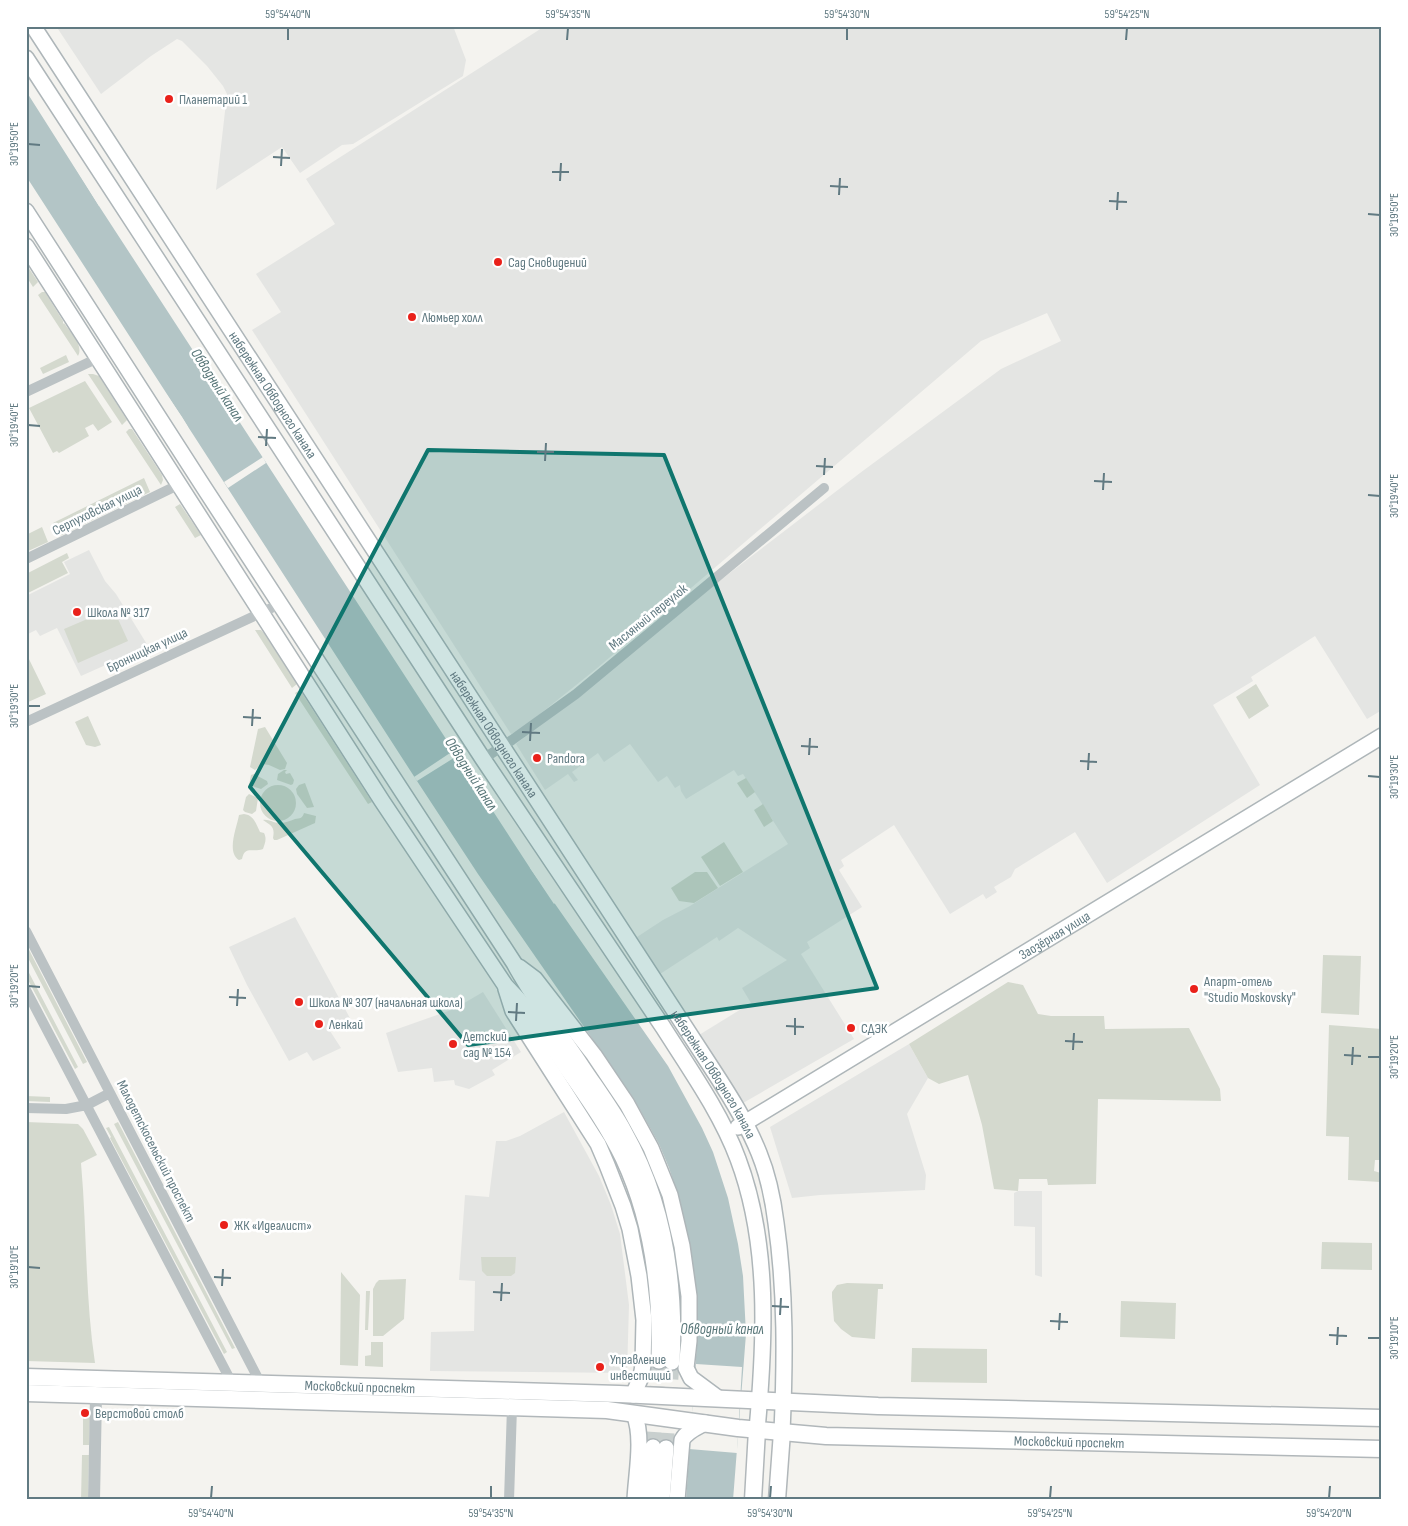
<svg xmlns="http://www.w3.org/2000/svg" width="1408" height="1526" viewBox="0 0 1408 1526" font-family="'Sofia Sans Condensed',sans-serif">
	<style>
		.built { fill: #e4e5e3 }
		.green { fill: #d4d9ce }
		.water { fill: #b3c5c6 }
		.pier { fill: #f4f3ef }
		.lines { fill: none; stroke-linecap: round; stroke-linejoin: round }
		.secondary-tunnel { stroke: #c8cfce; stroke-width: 15; stroke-dasharray: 15 8; stroke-linecap: butt }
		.secondary-casing { stroke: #aeb6b9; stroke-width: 18 }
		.primary-casing { stroke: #b1b7ba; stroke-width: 19 }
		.minor { stroke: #bbc2c4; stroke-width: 10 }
		.tertiary { stroke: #bbc2c4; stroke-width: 12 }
		.secondary { stroke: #fff; stroke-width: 15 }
		.primary { stroke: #fff; stroke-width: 16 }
		.marked { fill: #0f766e; fill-opacity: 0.2; stroke: #0f766e; stroke-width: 4; stroke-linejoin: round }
		.ticks { fill: none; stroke: #617a82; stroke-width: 2 }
		.poi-dot { fill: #e9211a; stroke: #fff; stroke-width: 2 }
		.labels { text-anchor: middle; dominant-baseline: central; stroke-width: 5; stroke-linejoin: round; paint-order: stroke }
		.poi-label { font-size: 14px; fill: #617a82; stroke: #fff; text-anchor: start }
		.street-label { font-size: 14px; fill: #617a82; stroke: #fff }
		.water-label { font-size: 15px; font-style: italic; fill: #587678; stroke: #fff }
		.neatline { fill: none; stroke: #617a82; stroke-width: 2 }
		.ticks-label { font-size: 12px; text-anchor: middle; fill: #617a82 }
	</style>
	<rect width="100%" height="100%" fill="#f4f3ef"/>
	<!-- built -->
	<path class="built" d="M 56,26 L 453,26 L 466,60 L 463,76 L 353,144 L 342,145 L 300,173 L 282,147 L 216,190 L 227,94 L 223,86 L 207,66 L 182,41 L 177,39 L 151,56 L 101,94 Z
		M 545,26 L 1382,26 L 1382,710 L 1367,719 L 1315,636 L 1251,677 L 1253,681 L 1213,705 L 1260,785 L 1107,883 L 1075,832 L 1015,869 L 1011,877 L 994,887 L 997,892 L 986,899 L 983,894 L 950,914 L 894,825 L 841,860 L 844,866 L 839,870 L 862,907 L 807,942 L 810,948 L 801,954 L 854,1039 L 743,1103 L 699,1035 L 751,1003 L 742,988 L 787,960 L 738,928 L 719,941 L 717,937 L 660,974 L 637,937 L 663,920 L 690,906 L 788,844 L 743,774 L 738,776 L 734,770 L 686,799 L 681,791 L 680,785 L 675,788 L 667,776 L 658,782 L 630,744 L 604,762 L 598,753 L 572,772 L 578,780 L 574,782 L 568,774 L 545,790 L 516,744 L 654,631 L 860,473 L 1001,369 L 1061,341 L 1047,313 L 981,341 L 596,669 L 520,730 L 511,734 L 252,330 L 281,312 L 256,274 L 335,224 L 306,179 Z
		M 89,550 L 105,581 L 116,594 L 148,646 L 81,676 L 57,628 L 40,636 L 36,630 L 26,635 L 26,593 L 28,595 L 70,574 L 64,562 Z
		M 295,917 L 351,1020 L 330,1031 L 341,1048 L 313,1061 L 307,1052 L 289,1061 L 247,985 L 229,947 Z
		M 483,992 L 521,1052 L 492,1070 L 495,1075 L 469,1089 L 455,1085 L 454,1080 L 434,1082 L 432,1068 L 398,1072 L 386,1033 L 454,1009 Z
		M 909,1044 L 928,1078 L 907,1114 L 926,1175 L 925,1190 L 820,1195 L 792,1198 L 770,1127 Z
		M 564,1112 L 599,1176 L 611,1205 L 620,1234 L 629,1305 L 627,1373 L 430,1371 L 431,1332 L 474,1331 L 475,1281 L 459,1280 L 465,1195 L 489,1197 L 496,1141 L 506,1141 L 520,1136 Z
		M 1018,1191 L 1042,1191 L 1042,1277 L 1035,1275 L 1035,1227 L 1014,1226 L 1014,1193 Z"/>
	<!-- green -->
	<path class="green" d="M 26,264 L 38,282 L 33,287 L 26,276 Z
		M 42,292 L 45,292 L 63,321 L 63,324 L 64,323 C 70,332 84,345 78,356 L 38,295 Z
		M 66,355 L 69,362 L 43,374 L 40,368 Z
		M 88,374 L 93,374 L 99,376 L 127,420 L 122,425 Z
		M 85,381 L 112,422 L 98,431 L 93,424 L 85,428 L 89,436 L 59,453 L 57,451 L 53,453 L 29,408 Z
		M 129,429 L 132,429 L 162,475 L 163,480 L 161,485 L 126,432 Z
		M 144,478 L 150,492 L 60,536 L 53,523 Z
		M 180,504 L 201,535 L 195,538 L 175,507 Z
		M 42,527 L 48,542 L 26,552 L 26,535 Z
		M 67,553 L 69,558 L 62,562 L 68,573 L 28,593 L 26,590 L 26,574 Z
		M 113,608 L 128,641 L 78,663 L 64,629 Z
		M 255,630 L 261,630 L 264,633 L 297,684 L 292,688 Z
		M 26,653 L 46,694 L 26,703 Z
		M 1256,684 L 1269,706 L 1249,719 L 1236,697 Z
		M 300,690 L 372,802 L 368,804 L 295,693 Z
		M 88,716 L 101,745 L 95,747 L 86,745 L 75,722 Z
		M 265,727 L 287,763 L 285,769 L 280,770 L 269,765 L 262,764 L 255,770 L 250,767 L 258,729 Z
		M 284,770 L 287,770 L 285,772 L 286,774 L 290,773 L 294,780 L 293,784 L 291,785 L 277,780 L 278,774 Z
		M 254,774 L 267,781 L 268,784 L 261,789 L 249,785 L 251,775 Z
		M 746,778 L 755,792 L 747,798 L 737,783 Z
		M 305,783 L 314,807 L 307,808 L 297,794 L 296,789 L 299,785 Z
		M260 803a18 18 0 1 1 36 0a18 18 0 1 1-36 0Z
		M 249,794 L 258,798 L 256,811 L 252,814 L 245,812 L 243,810 L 246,797 Z
		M 763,804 L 773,821 L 764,827 L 754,810 Z
		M 304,813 L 316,816 L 315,823 L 277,840 L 274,840 L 273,838 C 275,827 272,826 263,820 C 269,819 273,823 279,823 C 285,823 290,821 295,819 C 300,818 302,819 304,813 Z
		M 244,814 C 254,815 256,824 260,832 L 264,833 C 267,839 265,843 263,849 C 252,853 245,845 242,859 L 239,860 C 226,852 237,827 239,815 Z
		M 724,842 L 743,872 L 720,886 L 701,857 Z
		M 695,872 L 707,872 L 718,888 L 694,903 L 679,901 L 671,888 Z
		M 26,944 L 87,1062 L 83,1064 L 26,954 Z
		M 1323,955 L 1361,956 L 1359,1015 L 1321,1013 Z
		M 26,967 L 78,1067 L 75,1069 L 26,976 Z
		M 1008,982 L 1023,985 L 1038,1014 L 1051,1016 L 1104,1016 L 1105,1029 L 1189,1028 L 1220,1089 L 1221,1101 L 1098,1099 L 1096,1184 L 1048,1185 L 1047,1179 L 1019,1179 L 1018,1191 L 994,1189 L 982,1125 L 968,1075 L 939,1084 L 928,1078 L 909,1044 Z
		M 1329,1025 L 1382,1029 L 1382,1160 L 1375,1160 L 1374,1171 L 1381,1173 L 1380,1182 L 1348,1180 L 1349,1137 L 1326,1136 Z
		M 26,1096 L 50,1097 L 50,1102 L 26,1101 Z
		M 26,1122 L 78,1124 L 83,1129 L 97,1155 L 81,1163 C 87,1230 85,1296 95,1363 L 26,1361 Z
		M 118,1122 L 235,1348 L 232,1349 L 114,1124 Z
		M 109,1127 L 227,1352 L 224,1354 L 110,1138 L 111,1137 L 106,1128 Z
		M 1322,1242 L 1372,1243 L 1372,1270 L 1321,1269 Z
		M 481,1257 L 516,1257 L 515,1273 L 511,1276 L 487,1276 L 482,1271 Z
		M 341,1272 L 360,1295 L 358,1366 L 340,1365 Z
		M 406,1279 L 404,1319 L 383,1336 L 373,1336 L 373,1289 L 376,1283 L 379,1280 Z
		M 847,1283 L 883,1284 L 883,1289 L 878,1289 L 875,1339 L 852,1337 L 841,1329 L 834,1321 L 832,1297 L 832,1292 L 837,1285 Z
		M 366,1291 L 370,1291 L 368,1330 L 365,1330 Z
		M 1121,1301 L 1176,1303 L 1175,1339 L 1120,1337 Z
		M 371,1342 L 383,1342 L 383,1367 L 365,1366 L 365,1356 L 371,1355 Z
		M 912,1348 L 987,1349 L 987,1383 L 911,1382 Z
		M 83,1417 L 90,1417 L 89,1445 L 83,1445 Z
		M 82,1455 L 89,1455 L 88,1500 L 81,1500 Z"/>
	<!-- water -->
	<path class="water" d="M 26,91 L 99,206 L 530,868 L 668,1066 L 702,1128 L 713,1152 L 728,1198 L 738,1244 L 743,1276 L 746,1334 L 733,1500 L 686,1500 L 697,1342 L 697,1296 L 690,1245 L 677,1192 L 669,1168 L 659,1144 L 634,1099 L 478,874 L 417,781 L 26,176 Z"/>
	<!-- pier -->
	<path class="pier" d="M 75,162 L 101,205 L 99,206 L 73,164 Z
		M 167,395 L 182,417 L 188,427 L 186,428 L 179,418 L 165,396 Z
		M 263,457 L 266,463 L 228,488 L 224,482 Z
		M 453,751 L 457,756 L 417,781 L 414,777 Z
		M 532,866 L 556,902 L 554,904 L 530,868 Z
		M 696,1364 L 742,1367 L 737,1453 L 689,1449 Z"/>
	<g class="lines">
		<!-- secondary-tunnel -->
		<path class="secondary-tunnel" d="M 653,1447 L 659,1361
			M 666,1448 L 672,1362"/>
		<defs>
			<g id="secondary">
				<path id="s1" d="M 33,26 L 713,1070 C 730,1096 747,1123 759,1153 C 768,1175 773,1199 776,1223 C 786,1292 785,1363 782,1432"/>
				<path d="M 26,58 L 483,759 L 663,1027 C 689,1068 721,1113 738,1159 C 770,1244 765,1341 757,1430"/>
				<path d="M 26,211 L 203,486 L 514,963 C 534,1000 560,1033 583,1068 C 597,1089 612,1109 624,1131 C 664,1202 676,1282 672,1362"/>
				<path d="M 26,246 L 382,801 L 505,985 C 511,992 518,998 523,1005 C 539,1024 552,1046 566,1067 C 586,1096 607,1125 623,1158 C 653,1222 661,1291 659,1361"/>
				<path d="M 519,967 L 535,979 L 594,1055 L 627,1104 L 651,1148 L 670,1195 L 682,1246 L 689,1296 L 689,1341 L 686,1368 L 691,1378 L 718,1398"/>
				<path d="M 506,989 L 513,1011 L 598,1144 L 607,1165 L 623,1206 L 630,1229 L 639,1276 L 644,1320 L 643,1365 L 641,1377 L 633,1395"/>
				<path id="s2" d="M 738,1127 L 1382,736"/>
				<path d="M 634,1414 C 644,1437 636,1475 635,1500"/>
				<path d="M 649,1500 L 653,1447"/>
				<path d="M 662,1500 L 666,1448"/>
				<path d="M 677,1500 L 682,1440 C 687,1431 696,1428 705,1423"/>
			</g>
			<g id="primary">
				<path id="s3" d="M 26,1377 L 619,1394 L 878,1406 L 1382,1418"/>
				<path id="s4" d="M 26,1393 L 607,1410 L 738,1428 L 826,1436 L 1382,1449"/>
				<path d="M 753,1500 L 757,1430"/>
				<path d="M 777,1500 L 782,1432"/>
			</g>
		</defs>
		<!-- secondary casing -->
		<use href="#secondary" class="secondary-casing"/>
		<!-- primary casing -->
		<use href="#primary" class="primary-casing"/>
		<!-- minor -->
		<path class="minor" d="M 26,392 L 98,358
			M 26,559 L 180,484
			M 26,722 L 280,604
			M 483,759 L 512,740 L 576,694 L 824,488
			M 26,931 L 261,1384
			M 26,990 L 233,1385
			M 26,1108 L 66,1109 L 87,1105 L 110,1093
			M 509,1500 L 512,1407"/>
		<!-- tertiary -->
		<path class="tertiary" d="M 94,1500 L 96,1395"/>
		<!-- secondary -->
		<use href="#secondary" class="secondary"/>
		<!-- primary -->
		<use href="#primary" class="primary"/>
	</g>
	<!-- marked area -->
	<path class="marked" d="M 428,450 L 664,455 L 877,988 L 468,1045 L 250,787 Z"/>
	<!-- ticks -->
	<path class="ticks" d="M 288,40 L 288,28M 567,40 L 568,28M 847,40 L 847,28M 1126,40 L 1127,28M 28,144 L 40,145M 273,157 L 290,158M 281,166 L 282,149M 552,172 L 569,172M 560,181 L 561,163M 830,186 L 848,187M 839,195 L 840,178M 1109,201 L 1127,202M 1117,210 L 1118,192M 1368,214 L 1380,215M 28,425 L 40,426M 258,437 L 276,438M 266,446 L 267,429M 537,452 L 554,452M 545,461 L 546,443M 816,466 L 833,467M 824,475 L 825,458M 1094,481 L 1112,482M 1103,490 L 1104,473M 1368,495 L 1380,496M 28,706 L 40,706M 243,717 L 261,718M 252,726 L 253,709M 522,732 L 540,733M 530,741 L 531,723M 801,746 L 818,747M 809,755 L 810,738M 1080,761 L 1097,762M 1088,770 L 1089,753M 1368,776 L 1380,777M 28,986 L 40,987M 229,997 L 246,998M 237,1006 L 238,989M 508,1012 L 525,1013M 516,1021 L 517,1003M 786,1026 L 804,1027M 795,1035 L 795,1018M 1065,1041 L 1083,1042M 1073,1050 L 1074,1033M 1344,1055 L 1361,1056M 1368,1057 L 1380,1057M 1352,1065 L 1353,1047M 28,1267 L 40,1268M 214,1277 L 231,1278M 222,1286 L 223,1269M 493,1292 L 510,1293M 501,1301 L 502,1283M 772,1306 L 789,1307M 780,1315 L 781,1298M 1050,1321 L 1068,1322M 1059,1330 L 1060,1313M 1329,1335 L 1347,1336M 1368,1338 L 1380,1338M 1337,1345 L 1338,1327M 211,1498 L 212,1486M 491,1498 L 491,1486M 770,1498 L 771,1486M 1050,1498 L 1051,1486M 1329,1498 L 1330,1486"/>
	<!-- markers -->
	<g class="poi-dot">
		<circle cx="169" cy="99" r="5"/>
		<circle cx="498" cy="262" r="5"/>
		<circle cx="412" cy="317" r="5"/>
		<circle cx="77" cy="612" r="5"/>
		<circle cx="537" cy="758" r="5"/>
		<circle cx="1194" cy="989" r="5"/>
		<circle cx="299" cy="1002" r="5"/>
		<circle cx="319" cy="1024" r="5"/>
		<circle cx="851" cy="1028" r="5"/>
		<circle cx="453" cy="1044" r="5"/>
		<circle cx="224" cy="1225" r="5"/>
		<circle cx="600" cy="1367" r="5"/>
		<circle cx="85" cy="1413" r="5"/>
	</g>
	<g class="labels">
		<!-- poi labels -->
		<g class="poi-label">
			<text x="179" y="99">Планетарий 1</text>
			<text x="508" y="262">Сад Сновидений</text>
			<text x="422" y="317">Люмьер холл</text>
			<text x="87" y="612">Школа № 317</text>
			<text x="547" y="758">Pandora</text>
			<text x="1204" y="981">Апарт-отель<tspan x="1204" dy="16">"Studio Moskovsky"</tspan></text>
			<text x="309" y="1002">Школа № 307 (начальная школа)</text>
			<text x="329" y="1024">Ленкай</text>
			<text x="861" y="1028">СДЭК</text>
			<text x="463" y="1036">Детский<tspan x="463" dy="16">сад № 154</tspan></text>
			<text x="234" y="1225">ЖК «Идеалист»</text>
			<text x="610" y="1359">Управление<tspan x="610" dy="16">инвестиций</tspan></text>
			<text x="95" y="1413">Верстовой столб</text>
		</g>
		<!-- street labels -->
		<g class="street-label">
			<text stroke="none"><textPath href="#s1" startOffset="440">набережная Обводного канала</textPath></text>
			<text transform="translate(97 510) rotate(-26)">Серпуховская улица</text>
			<text transform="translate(648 617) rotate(-39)">Масляный переулок</text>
			<text transform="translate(147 650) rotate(-25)">Бронницкая улица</text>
			<text stroke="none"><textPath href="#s1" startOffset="845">набережная Обводного канала</textPath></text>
			<text stroke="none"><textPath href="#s2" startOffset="370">Заозёрная улица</textPath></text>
			<text stroke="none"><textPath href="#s1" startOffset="1250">набережная Обводного канала</textPath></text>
			<text transform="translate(156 1151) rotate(63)">Малодетскосельский проспект</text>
			<text stroke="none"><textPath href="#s3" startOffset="334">Московский проспект</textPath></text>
			<text stroke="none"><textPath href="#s4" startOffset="1045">Московский проспект</textPath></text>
		</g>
		<!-- water labels -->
		<g class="water-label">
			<text transform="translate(217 385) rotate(57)">Обводный канал</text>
			<text transform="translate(471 774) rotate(57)">Обводный канал</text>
			<text x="722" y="1329">Обводный канал</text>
		</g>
	</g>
	<!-- border -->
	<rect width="1408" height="1526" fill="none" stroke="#ffffff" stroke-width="55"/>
	<rect x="28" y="28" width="1352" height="1470" class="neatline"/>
	<g class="ticks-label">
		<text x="288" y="18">59°54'40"N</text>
		<text x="568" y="18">59°54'35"N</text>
		<text x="847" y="18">59°54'30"N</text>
		<text x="1127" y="18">59°54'25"N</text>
		<text transform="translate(14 144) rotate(-90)" y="4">30°19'50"E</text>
		<text transform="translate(1394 215) rotate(-90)" y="4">30°19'50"E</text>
		<text transform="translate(14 425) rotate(-90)" y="4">30°19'40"E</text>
		<text transform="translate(1394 496) rotate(-90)" y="4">30°19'40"E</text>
		<text transform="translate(14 706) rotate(-90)" y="4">30°19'30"E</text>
		<text transform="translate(1394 777) rotate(-90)" y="4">30°19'30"E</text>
		<text transform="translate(14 986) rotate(-90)" y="4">30°19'20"E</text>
		<text transform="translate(1394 1057) rotate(-90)" y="4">30°19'20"E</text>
		<text transform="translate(14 1267) rotate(-90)" y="4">30°19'10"E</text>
		<text transform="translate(1394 1338) rotate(-90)" y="4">30°19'10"E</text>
		<text x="211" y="1517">59°54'40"N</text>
		<text x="491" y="1517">59°54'35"N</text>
		<text x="770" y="1517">59°54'30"N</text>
		<text x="1050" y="1517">59°54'25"N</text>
		<text x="1329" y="1517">59°54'20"N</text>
	</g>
</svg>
